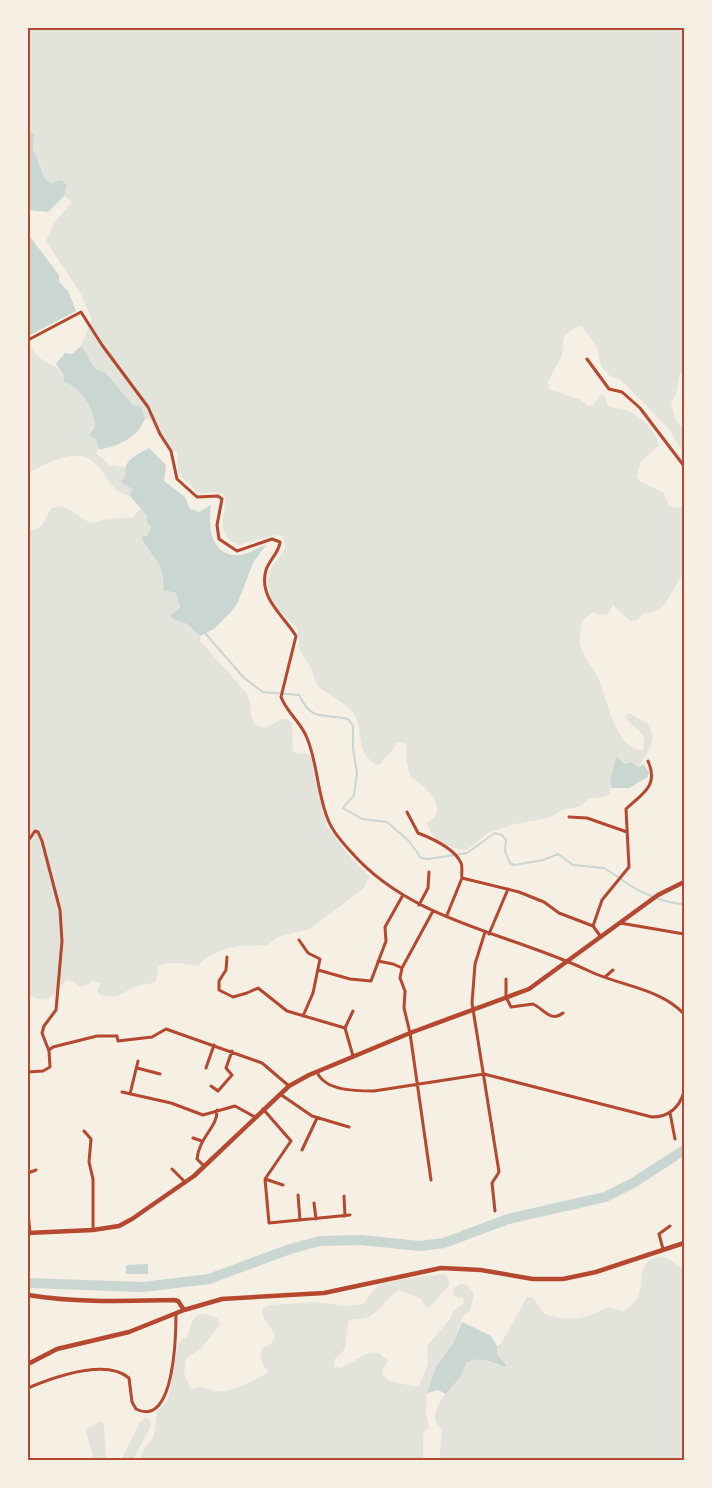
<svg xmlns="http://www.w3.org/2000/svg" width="712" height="1488" viewBox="0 0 712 1488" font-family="'Space Grotesk',sans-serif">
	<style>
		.green { fill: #e2e4dc }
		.water { fill: #c9d6d2 }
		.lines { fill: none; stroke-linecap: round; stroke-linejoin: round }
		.stream { stroke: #c9d6d2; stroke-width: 2 }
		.river { stroke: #c9d6d2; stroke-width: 10 }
		.minor { stroke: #b5482f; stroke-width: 3 }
		.secondary { stroke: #b5482f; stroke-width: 4.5 }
		.neatline { fill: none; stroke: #b5482f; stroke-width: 2 }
	</style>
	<rect width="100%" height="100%" fill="#f6efe4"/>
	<!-- green -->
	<path class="green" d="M 28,28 L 684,28 L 684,372 L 680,375 L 676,393 L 671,403 L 676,421 L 684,428 L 684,454 L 669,429 L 621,380 L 610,376 L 601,366 L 597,347 L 582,326 L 575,327 L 564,337 L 562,356 L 548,381 L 549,389 L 581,400 L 588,406 L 593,405 L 601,394 L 605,397 L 607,404 C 613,409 619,408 626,410 C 641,416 656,430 659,445 L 640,463 L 637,477 L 641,482 L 663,492 L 668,505 L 673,508 L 680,507 L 684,503 L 684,572 L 663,607 L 656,611 L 643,614 L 637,620 L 630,621 L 613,605 L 608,614 L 600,615 L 592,612 L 582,622 C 581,629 579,638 580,645 C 583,656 589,662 595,672 C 609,696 610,744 643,751 L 644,736 L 625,718 L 626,714 L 630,713 L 648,724 L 653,735 L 651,746 L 638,768 L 629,762 L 624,765 L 615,757 L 616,763 L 610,782 L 610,793 L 607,796 L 588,799 L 581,806 L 563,810 L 549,818 L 515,824 L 488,833 L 467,850 C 452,850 430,840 427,823 C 452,810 423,784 410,776 L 406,759 L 407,745 L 404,743 L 397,743 C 392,752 386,756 381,764 L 377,765 C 353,751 365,732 354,714 C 344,701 329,696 317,686 L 312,670 L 300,651 L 297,627 C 282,615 263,596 269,574 C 272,565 280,556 285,547 L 283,537 L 275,535 L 239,545 C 211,533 228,517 224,495 C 214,490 202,496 194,491 C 192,483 185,482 181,476 C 176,470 178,459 177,452 L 164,446 L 150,420 L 145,418 L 105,372 C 90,371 90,355 81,346 L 92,320 L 80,292 L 46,241 L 54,223 L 72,202 L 64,196 L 67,185 L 62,180 L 49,183 C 40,175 42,161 33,151 L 34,135 L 28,129 Z
		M 28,336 C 31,345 33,352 40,358 C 52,368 60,362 64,382 C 82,388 92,406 95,425 L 90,430 L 96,439 L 99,449 L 96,453 L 110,465 L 125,468 L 132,489 L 130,496 C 115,493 110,483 102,471 C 82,442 52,461 28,473 Z
		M 59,506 L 67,508 L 90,523 L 103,520 L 133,517 L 140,509 L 145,511 L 151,527 L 148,535 L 141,537 C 151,560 166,562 163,590 L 176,593 L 180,602 L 175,620 L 187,624 L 200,636 L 200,641 L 246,692 C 252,702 249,713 254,724 L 265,728 L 282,719 L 288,719 L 292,723 L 293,751 L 298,754 L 306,753 L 311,757 L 327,826 L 347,853 L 369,876 L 364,888 L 359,892 L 310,929 L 278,937 L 268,945 L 239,946 L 224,949 L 207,957 L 197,966 L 178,963 L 167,963 L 158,967 L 156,981 C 150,985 147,983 141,985 C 121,990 125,1000 100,995 L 97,990 L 101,983 L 92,981 C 77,993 81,982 67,980 C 60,987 51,1003 39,999 C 34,998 32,996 28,995 L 28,529 C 43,533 44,519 51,509 Z
		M 659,1256 C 674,1258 674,1267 684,1269 L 684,1460 L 439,1460 L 442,1430 L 435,1421 C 434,1399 458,1384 467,1362 C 480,1357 486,1359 498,1365 L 504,1362 L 497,1354 L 497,1346 L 502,1342 L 527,1297 L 533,1297 L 544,1314 C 572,1321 582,1321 607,1307 L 623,1311 C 656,1293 627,1266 659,1256 Z
		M 442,1274 L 447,1275 L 450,1284 L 430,1307 L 426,1307 L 421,1299 L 399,1290 C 387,1297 380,1312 368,1317 C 361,1320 354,1317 348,1322 L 345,1349 L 334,1360 L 334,1367 L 341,1368 L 370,1352 L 379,1353 L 388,1361 L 382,1370 L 383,1376 L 390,1381 L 417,1387 L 420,1385 L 428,1363 L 427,1346 L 450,1319 L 452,1313 L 464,1302 L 463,1297 L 458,1298 L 453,1295 L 454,1288 L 460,1284 L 467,1285 L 474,1293 L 470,1311 L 463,1316 L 453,1343 L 436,1367 L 427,1393 L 426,1414 L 429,1427 L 423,1434 L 423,1460 L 140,1460 L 144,1449 L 154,1436 L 157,1412 L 168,1400 L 178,1345 L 181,1340 L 188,1336 C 193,1316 196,1308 218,1319 L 220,1325 L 203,1346 L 186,1359 L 184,1373 L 191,1390 C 201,1383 207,1390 217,1391 C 234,1392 255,1380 269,1372 C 262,1365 260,1359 261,1350 C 264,1347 272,1344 274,1340 C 279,1332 260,1322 263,1308 L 269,1305 L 317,1302 L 346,1306 L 363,1304 C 369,1299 371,1291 378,1286 C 388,1279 427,1277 442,1274 Z
		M 146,1418 L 150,1420 L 151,1426 L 133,1460 L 121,1460 L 140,1422 Z
		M 101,1421 L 104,1425 L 106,1460 L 93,1460 C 93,1448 87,1441 86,1429 Z"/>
	<!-- water -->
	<path class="water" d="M 28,129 L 34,135 L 33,151 C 41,161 40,176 50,183 L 62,180 L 67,185 L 64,196 L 48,212 L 28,210 Z
		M 28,234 L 59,275 L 59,282 L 68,291 L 76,311 L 28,336 Z
		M 81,346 C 90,355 90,371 105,372 L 134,406 L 140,406 L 145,418 C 140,436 116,448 99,449 L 96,439 L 89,436 L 95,425 C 92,406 82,388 64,382 L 63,374 L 56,364 L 65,353 L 72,354 Z
		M 149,448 L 166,465 L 164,481 L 185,497 L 190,509 L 199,512 L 211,505 C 207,525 211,558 240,555 C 249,554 257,548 266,545 L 253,563 L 238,602 L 230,613 L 214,629 L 200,636 L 187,624 L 175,620 L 170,616 L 180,607 L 176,593 L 163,590 C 166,562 151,559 141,537 L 148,535 L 151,527 L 147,522 L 147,516 L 130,496 L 132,489 L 121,482 L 126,474 C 122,460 139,454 149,448 Z
		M 616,756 L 624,764 L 632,762 L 638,768 L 643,764 L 649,772 L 648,777 L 629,788 L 611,788 L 610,782 Z
		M 148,1264 L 148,1274 L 126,1274 L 126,1265 Z
		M 462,1322 L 491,1336 L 497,1346 L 497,1354 L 506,1365 L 505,1367 C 490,1362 483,1356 467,1362 L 460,1377 L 446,1394 L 438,1390 L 427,1393 L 436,1367 L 453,1343 Z"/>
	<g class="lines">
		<!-- stream -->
		<path class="stream" d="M 205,633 L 244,678 L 263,692 L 299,695 C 312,722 322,713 348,719 L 353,726 L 353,749 L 357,773 L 354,795 L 343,808 L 362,819 L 387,822 L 409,841 L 421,858 L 428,859 L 467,853 L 495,833 L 502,835 L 506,840 L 505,851 L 510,863 L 514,865 L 543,860 L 558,854 L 573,865 L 604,868 L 618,877
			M 621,879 C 635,891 666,904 684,904"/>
		<!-- river -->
		<path class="river" d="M 28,1283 L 143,1287 L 209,1279 L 290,1249 L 320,1241 L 360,1240 L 420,1246 L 444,1243 L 508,1219 L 605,1197 L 633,1183 L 684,1150"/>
		<!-- minor -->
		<path class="minor" d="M 28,340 L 81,312 L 102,345 L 148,407 L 160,434 L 171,451 L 177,479 L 197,497 L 218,496 L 222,499 L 217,525 L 219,539 L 237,551 L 272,539 L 280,542 C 279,553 269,560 266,570 C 258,598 284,616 296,636 L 281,697 C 287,713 301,722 307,738 C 318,764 317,795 329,822 C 334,834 343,843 352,853 C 413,922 510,933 589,971 C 620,986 660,988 684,1014
			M 28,342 L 28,352
			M 587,359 L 609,389 L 622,392 L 640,408 L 684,466
			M 407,812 L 418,833 C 431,838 455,849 461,863 C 463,867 461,874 462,878
			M 569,817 L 587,818 L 627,832
			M 28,841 L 35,831 L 38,832 L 42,841 L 60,910 L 62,941 L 56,1010 L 44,1026 L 42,1033 L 49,1051 L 50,1067 L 43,1071 L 28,1072
			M 419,905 L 428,888 L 429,872
			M 447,915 L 462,878 L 519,892 L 544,902 L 559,913 L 593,926
			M 620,923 L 684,934
			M 485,932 L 475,964 L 472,1003 L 499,1172 L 492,1183 L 495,1211
			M 489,934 L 508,889
			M 601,937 L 593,926 L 602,900 L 629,867 L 626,809 C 643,793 659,786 648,761
			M 299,940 L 308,953 L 320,959 L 313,993 L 303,1016
			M 227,957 L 226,970 L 219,981 L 219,990 L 233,997 L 247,993 L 258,988 L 287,1011 L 345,1028 L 353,1056
			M 378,961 L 393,964 L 402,968
			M 318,970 L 350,979 L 371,981 L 386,941 L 385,927 L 403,895
			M 605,977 L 613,970
			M 506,979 L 506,997 L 511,1007 L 533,1004 C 544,1009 551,1023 563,1013
			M 345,1028 L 353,1011
			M 49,1050 L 53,1047 L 97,1036 L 117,1036 L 118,1041 L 152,1037 L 166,1029 L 262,1063 L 289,1086
			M 137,1068 L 160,1074
			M 206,1068 L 214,1045
			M 317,1072 C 325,1091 355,1091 374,1091 L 484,1074 L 652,1117 C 669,1117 679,1108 684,1092
			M 211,1086 L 218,1091 L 232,1075 L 226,1068 L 232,1051
			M 122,1092 L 171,1103 L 203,1115 L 235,1106 L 255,1117
			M 130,1094 L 138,1061
			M 280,1094 L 312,1116 L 349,1127
			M 263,1109 L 291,1141 L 265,1179 L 269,1223 L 350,1215
			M 670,1113 L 675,1139
			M 84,1131 L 91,1139 L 89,1162 L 93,1179 L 93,1230
			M 193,1138 L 202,1141
			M 302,1150 L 317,1118
			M 204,1166 L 197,1159 C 199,1137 218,1127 217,1110
			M 172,1169 L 185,1182
			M 28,1173 L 36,1170
			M 265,1179 L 283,1185
			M 431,1180 L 410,1033 L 404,1008 L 405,991 L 400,978 L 402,968 L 433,911
			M 298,1195 L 300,1220
			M 344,1196 L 345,1216
			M 314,1203 L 316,1219
			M 28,1212 L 30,1233
			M 663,1249 L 659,1234 L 670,1226
			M 28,1388 C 52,1378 105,1358 129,1378 L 132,1402 L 136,1409 C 175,1429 176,1333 176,1313"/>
		<!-- secondary -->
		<path class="secondary" d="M 28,1233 L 93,1230 L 119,1226 L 132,1219 L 194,1176 L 289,1086 L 309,1075 L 410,1033 L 529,989 L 658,895 L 684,882
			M 28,1295 C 76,1303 125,1301 174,1300 L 178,1301 L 184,1310
			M 28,1364 L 57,1349 L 129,1332 L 184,1310 L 222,1299 L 324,1293 L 441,1268 L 481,1270 L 533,1279 L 563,1279 L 596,1272 L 684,1243"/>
	</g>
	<!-- border -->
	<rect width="712" height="1488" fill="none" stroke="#f6efe4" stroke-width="58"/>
	<rect x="29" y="29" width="654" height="1430" class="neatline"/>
</svg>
